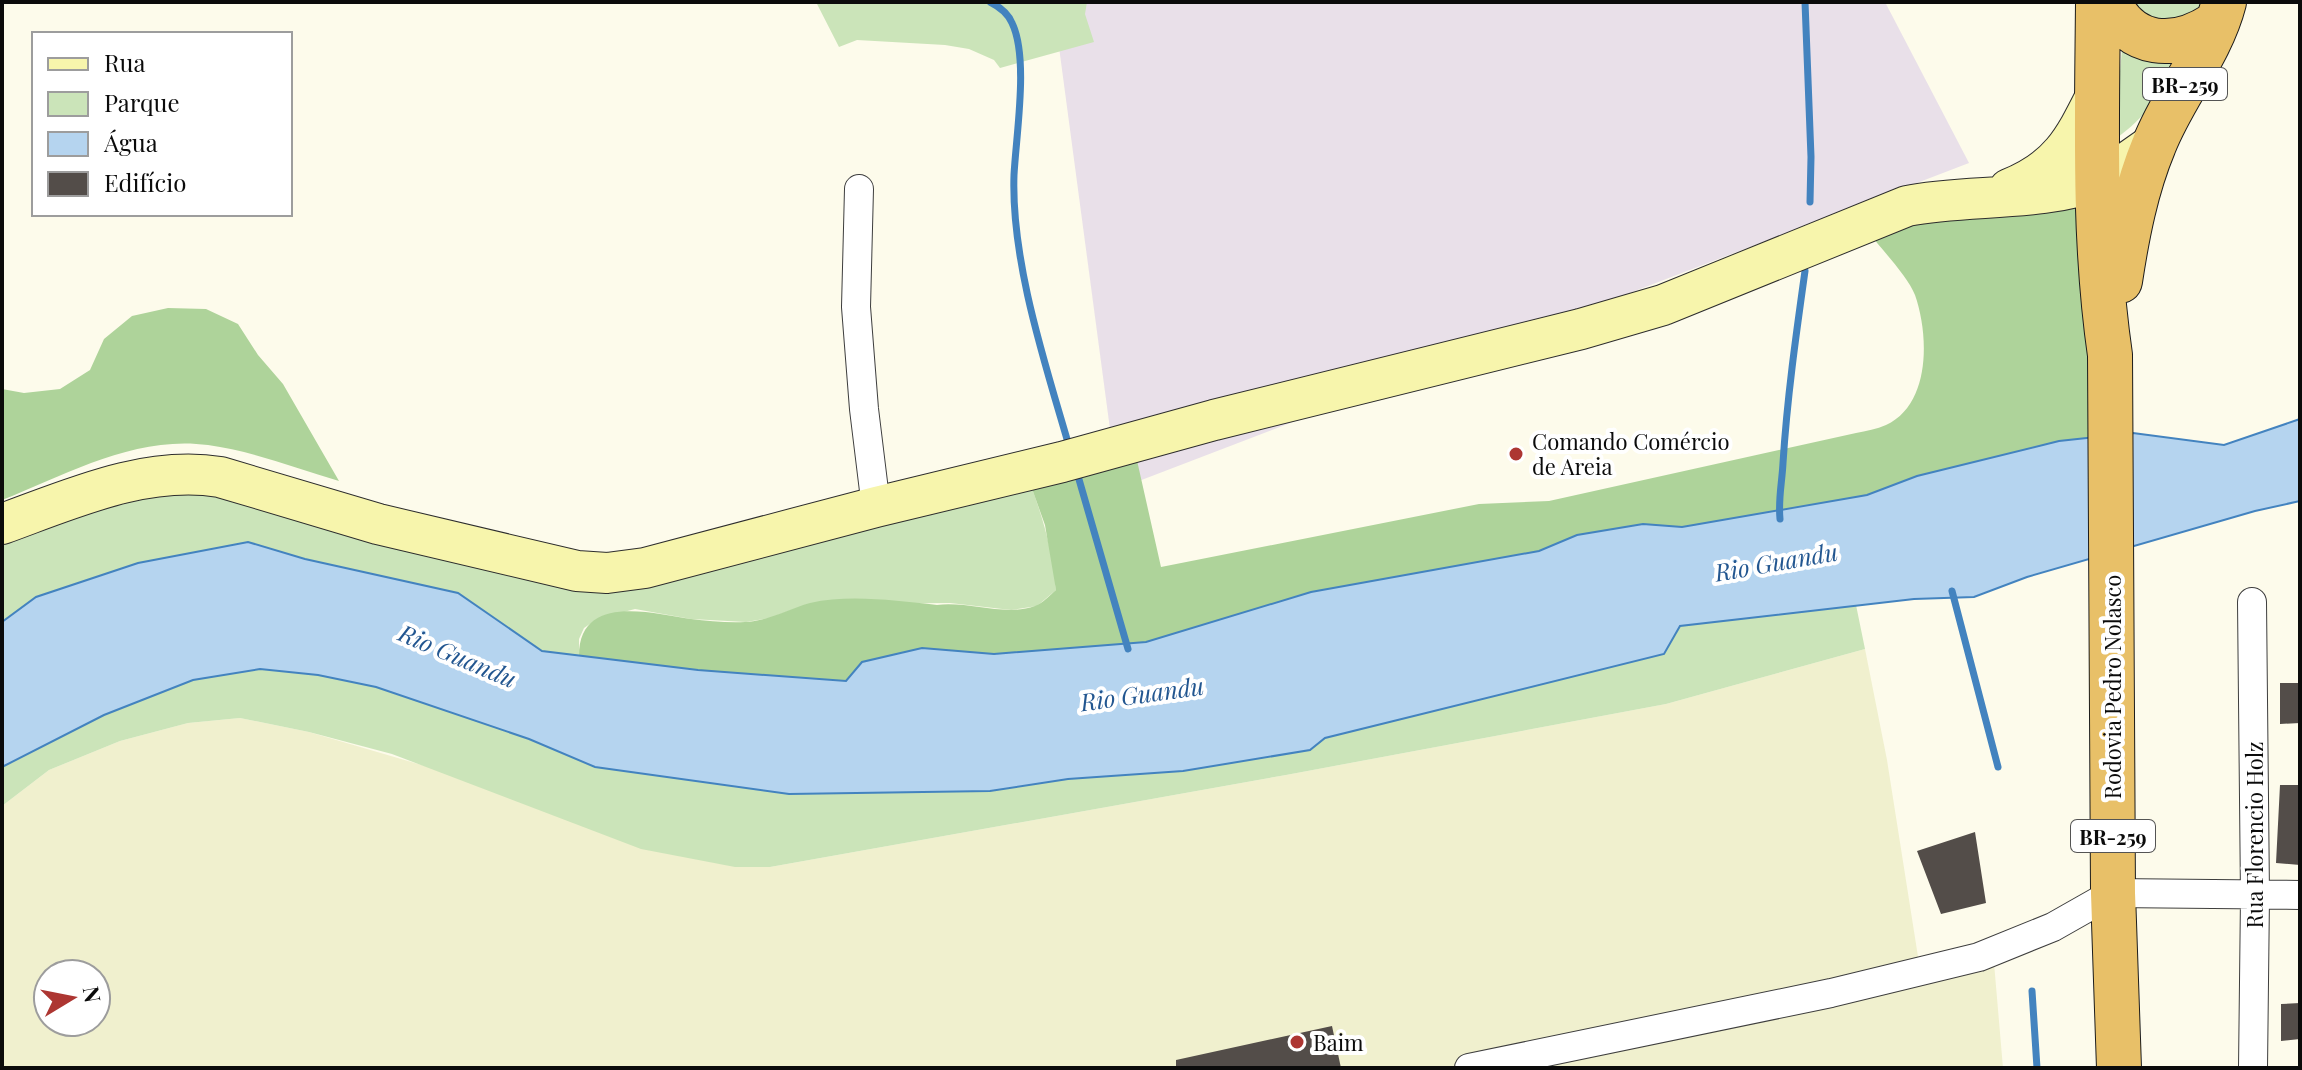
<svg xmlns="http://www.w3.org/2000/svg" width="2302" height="1070" viewBox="0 0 2302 1070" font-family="'Playfair Display',serif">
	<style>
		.industrial { fill: #e9e0e9 }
		.farmland { fill: #f0f0ce; fill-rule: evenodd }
		.green { fill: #cbe4b9 }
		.forest { fill: #aed39a }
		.water { fill: #b5d4ef; stroke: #4383bf; stroke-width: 2 }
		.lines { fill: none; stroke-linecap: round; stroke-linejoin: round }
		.stream { stroke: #4383bf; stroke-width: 7 }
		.building { fill: #534d49 }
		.minor-casing { stroke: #3e3e3e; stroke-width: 30 }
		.secondary-casing { stroke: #2d2d2d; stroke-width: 42 }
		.trunk-casing { stroke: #1c1c1c; stroke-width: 46 }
		.minor { stroke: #fff; stroke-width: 28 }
		.secondary { stroke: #f7f5ac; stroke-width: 40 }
		.trunk { stroke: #e8c068; stroke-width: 44 }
		.poi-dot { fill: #ad3632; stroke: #fff; stroke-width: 3 }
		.labels { text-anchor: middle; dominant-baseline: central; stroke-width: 8; stroke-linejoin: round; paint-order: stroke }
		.shield { fill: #fff; stroke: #545454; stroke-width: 2 }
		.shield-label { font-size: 20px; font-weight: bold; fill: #0b0b0b }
		.poi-label { font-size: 22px; fill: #0b0b0b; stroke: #fff; text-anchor: start }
		.street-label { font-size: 22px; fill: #0b0b0b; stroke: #fff }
		.water-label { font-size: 24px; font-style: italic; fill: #225690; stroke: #fff }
	</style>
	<rect width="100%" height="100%" fill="#fdfbeb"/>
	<!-- industrial -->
	<path class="industrial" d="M 1053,2 L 1885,2 L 1969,163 L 1118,489 Z"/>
	<!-- farmland -->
	<path class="farmland" d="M 1865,649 L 1887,760 L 1919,963 L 1993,951 L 2003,1068 L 2,1068 L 2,806 L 49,770 L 120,741 L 188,723 L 240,718 L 309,732 L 770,867 L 1286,775 L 1666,704 ZM 48,974 L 96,974 L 96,1022 L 48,1022 Z"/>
	<!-- green -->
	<path class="green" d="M 816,2 L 1087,2 L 1085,14 L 1094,42 L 1000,68 L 994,60 L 969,49 L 945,45 L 857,40 L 839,47 Z
		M 2127,2 L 2208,2 L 2206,6 L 2167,28 Z
		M 2122,49 L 2179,59 C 2159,95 2148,116 2114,140 Z
		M 150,480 L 529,571 L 1030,483 C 1043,518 1053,552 1056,590 L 1037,606 L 1011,610 L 950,603 L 808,604 L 770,618 L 746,622 L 691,619 L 635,609 L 597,619 L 584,628 L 579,639 L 579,656 L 542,651 L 504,626 L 305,559 L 248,542 L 138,563 L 36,597 L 2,622 L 2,537 Z
		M 1856,605 L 1865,649 L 1666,704 L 1286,775 L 770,867 L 735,867 L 641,849 L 392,754 L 309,732 L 240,718 L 188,723 L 120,741 L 49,770 L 2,806 L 2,767 L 104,715 L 194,680 L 259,669 L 318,675 L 376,687 L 529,739 L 595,767 L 990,791 L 1068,779 L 1183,771 L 1310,750 L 1325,738 L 1664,654 L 1680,626 Z"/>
	<!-- forest -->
	<path class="forest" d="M 2089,190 L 2099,437 L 1917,476 L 1867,495 L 1682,527 L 1643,524 L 1577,535 L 1539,551 L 1311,592 L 1146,642 L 994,654 L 922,648 L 846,681 L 698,670 L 579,656 C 579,593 651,613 691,619 C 708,621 728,623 745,622 C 769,621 788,609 810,603 C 851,594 896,601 937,605 C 969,601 1005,617 1035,606 C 1043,603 1050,595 1056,590 L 1045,525 L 1030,483 L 1136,456 L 1161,567 L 1479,504 L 1549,501 L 1856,433 C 1866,431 1877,429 1886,425 C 1931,404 1929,335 1915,295 C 1908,277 1883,251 1870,234 L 1894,224 Z
		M 168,308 L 206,309 L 238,324 L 258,355 L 283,384 L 339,481 C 296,468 252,451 208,445 C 136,435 67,474 2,500 L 2,389 L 24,393 L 60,389 L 90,370 L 104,339 L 132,316 Z"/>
	<!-- water -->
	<path class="water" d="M 2300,419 L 2300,501 L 2255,511 L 2027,577 L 1974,597 L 1914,599 L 1680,626 L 1664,654 L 1325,738 L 1310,750 L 1183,771 L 1068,779 L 990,791 L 789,794 L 595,767 L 529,739 L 376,687 L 318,675 L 260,669 L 193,680 L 104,715 L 2,767 L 2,622 L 36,597 L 138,563 L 248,542 L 305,559 L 458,593 L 542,651 L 698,670 L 846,681 L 862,662 L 922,648 L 994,654 L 1146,642 L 1311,592 L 1539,551 L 1577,535 L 1643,524 L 1682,527 L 1867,495 L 1917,476 L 2059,441 L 2133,433 L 2224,445 Z"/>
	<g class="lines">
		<!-- stream -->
		<path class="stream" d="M 990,2 C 1000,7 1008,13 1012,23 C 1029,58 1016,135 1014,175 C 1011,261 1045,363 1069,446
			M 1805,2 L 1811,157 L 1810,202
			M 1076,469 L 1128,649
			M 1780,519 C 1778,499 1782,483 1783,463 C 1787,399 1796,335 1805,271
			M 1952,591 L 1998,767
			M 2032,991 L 2037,1068"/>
	</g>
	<!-- building -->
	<path class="building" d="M 2280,683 L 2300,683 L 2300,723 L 2280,724 Z
		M 2280,785 L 2300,785 L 2300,865 L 2276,863 Z
		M 1975,832 L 1986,903 L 1941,914 L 1917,851 Z
		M 2300,1003 L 2300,1039 L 2281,1041 L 2281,1004 Z
		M 1332,1026 L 1341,1068 L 1176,1068 L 1176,1060 Z"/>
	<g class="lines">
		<defs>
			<path id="minor" d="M 859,189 L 856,307 L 864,409 L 876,507
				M 2252,602 L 2255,896 L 2253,1068
				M 1469,1068 L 1831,993 L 1979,957 L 2053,927 L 2113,893 L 2300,895"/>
			<path id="secondary" d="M 2009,189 C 2059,169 2073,142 2096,96
				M 2,524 C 71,499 145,465 220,477 L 378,524 L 577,571 L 607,573 L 645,568 L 876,507 L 1062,462 L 1214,420 L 1581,329 L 1663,305 L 1907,206 C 1965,194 2044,202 2097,180 C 2117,172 2136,155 2154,144"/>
			<path id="trunk" d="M 2098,2 C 2097,119 2093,238 2110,355 L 2113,893 L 2119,1068
				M 2109,2 C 2131,49 2175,50 2215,24
				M 2120,281 C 2127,235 2136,188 2154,145 C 2173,96 2211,53 2224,2"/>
		</defs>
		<!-- minor casing -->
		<use href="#minor" class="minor-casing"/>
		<!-- secondary casing -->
		<use href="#secondary" class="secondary-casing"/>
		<!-- trunk casing -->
		<use href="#trunk" class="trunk-casing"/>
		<!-- minor -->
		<use href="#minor" class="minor"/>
		<!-- secondary -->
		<use href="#secondary" class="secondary"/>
		<!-- trunk -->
		<use href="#trunk" class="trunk"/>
	</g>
	<!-- markers -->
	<g class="poi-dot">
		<circle cx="1516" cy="454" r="8"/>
		<circle cx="1297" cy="1042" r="8"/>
	</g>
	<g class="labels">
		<!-- shield labels -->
		<g class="shield">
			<rect x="2143" y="68" width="84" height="32" rx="6"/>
			<rect x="2071" y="820" width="84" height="32" rx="6"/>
		</g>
		<g class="shield-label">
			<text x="2185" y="84">BR-259</text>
			<text x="2113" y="836">BR-259</text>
		</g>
		<!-- poi labels -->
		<g class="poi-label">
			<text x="1532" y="441">Comando Comércio<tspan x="1532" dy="25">de Areia</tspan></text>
			<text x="1313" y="1042">Baim</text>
		</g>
		<!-- street labels -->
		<g class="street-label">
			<text transform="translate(2112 687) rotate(-90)">Rodovia Pedro Nolasco</text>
			<text transform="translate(2254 835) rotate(-90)">Rua Florencio Holz</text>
		</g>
		<!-- water labels -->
		<g class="water-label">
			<text transform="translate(1776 561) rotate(-10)">Rio Guandu</text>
			<text transform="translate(458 655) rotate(23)">Rio Guandu</text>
			<text transform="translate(1142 693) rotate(-8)">Rio Guandu</text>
		</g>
	</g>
	<!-- border -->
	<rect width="2302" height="1070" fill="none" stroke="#0b0b0b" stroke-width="8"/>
	<!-- legend -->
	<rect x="32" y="32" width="260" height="184" fill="#ffffff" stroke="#9d9d9d" stroke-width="2"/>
	<rect x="48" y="58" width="40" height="12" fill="#f7f5ac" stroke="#9d9d9d" stroke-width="2"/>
	<text x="104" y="72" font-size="24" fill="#0b0b0b">Rua</text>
	<rect x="48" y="92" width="40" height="24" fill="#cbe4b9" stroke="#9d9d9d" stroke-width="2"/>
	<text x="104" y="112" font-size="24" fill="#0b0b0b">Parque</text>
	<rect x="48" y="132" width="40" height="24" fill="#b5d4ef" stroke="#9d9d9d" stroke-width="2"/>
	<text x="104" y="152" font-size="24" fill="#0b0b0b">Água</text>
	<rect x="48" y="172" width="40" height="24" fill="#534d49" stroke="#9d9d9d" stroke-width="2"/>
	<text x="104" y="192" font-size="24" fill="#0b0b0b">Edifício</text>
	<!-- north arrow -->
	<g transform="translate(72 998) rotate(80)"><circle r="38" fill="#ffffff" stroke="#9d9d9d" stroke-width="2"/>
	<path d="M0-6L14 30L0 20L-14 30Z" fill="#ad3632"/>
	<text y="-12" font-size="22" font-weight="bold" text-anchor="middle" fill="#0b0b0b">N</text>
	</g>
</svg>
